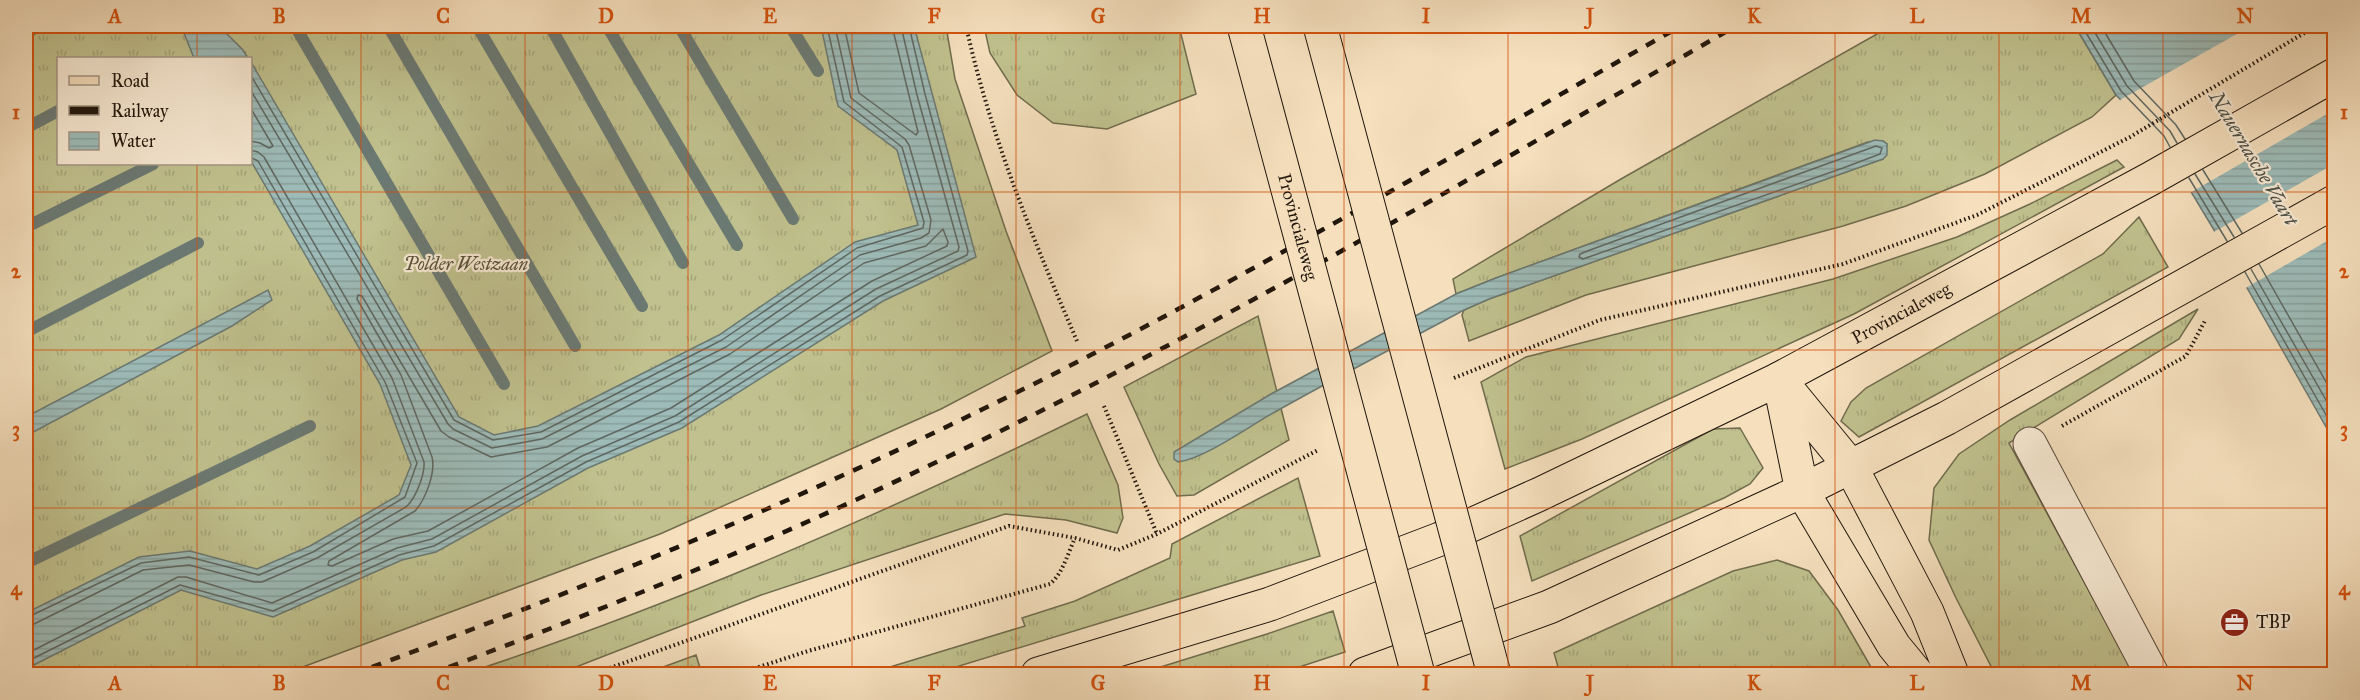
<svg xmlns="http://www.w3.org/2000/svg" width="2360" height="700" viewBox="0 0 2360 700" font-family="'IM FELL Great Primer',serif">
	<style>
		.grass { fill: url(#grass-tufts); stroke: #706c4d; stroke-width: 1.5; fill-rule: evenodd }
		.water { fill: url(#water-rules); stroke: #6b7973; stroke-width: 1.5 }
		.pier { fill: #f5dfbd }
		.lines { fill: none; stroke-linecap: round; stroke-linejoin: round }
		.shore { stroke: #5f6862; stroke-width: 1.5 }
		.stream { stroke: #6b7973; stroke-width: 12 }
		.minor-casing { stroke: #564838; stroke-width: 35 }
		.primary-casing { stroke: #21160c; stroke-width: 35 }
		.trunk-casing { stroke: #21160c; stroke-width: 35 }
		.path { stroke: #21160c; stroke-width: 4; stroke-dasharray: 1.5 3; stroke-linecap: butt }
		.minor { stroke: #f8ead4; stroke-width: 33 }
		.primary { stroke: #f5dfbd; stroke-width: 33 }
		.trunk { stroke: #f5dfbd; stroke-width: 33 }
		.rail { stroke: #21160c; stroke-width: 4.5; stroke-dasharray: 10 10; stroke-linecap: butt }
		.primary-bridge-casing { stroke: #21160c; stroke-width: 35; stroke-linecap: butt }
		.trunk-bridge-casing { stroke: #21160c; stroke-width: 35; stroke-linecap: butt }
		.primary-bridge { stroke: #f5dfbd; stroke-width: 33 }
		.trunk-bridge { stroke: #f5dfbd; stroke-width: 33 }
		.grid { fill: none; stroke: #d4520c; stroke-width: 1.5; stroke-opacity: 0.55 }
		.labels { text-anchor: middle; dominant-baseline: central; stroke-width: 4.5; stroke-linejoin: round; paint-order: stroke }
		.street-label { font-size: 18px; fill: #21160c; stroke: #f8ead4 }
		.park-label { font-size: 18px; font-style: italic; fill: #59523a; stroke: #f8ead4 }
		.poi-label { font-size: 18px; fill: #21160c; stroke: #f8ead4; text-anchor: start }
		.water-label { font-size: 20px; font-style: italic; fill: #4c5048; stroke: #f8ead4 }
		.neatline { fill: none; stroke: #d4520c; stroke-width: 2 }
		.grid-label { font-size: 20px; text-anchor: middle; font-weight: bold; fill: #d4520c }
	</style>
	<defs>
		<pattern id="grass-tufts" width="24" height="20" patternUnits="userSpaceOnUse" patternTransform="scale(1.5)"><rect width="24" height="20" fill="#c0c18e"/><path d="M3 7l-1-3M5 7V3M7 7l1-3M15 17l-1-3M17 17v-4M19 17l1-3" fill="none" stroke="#a5a579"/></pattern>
		<pattern id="water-rules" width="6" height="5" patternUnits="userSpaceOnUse" patternTransform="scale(1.5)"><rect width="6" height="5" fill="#9dbbb8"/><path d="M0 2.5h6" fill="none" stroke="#87a09d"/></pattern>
	</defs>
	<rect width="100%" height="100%" fill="#f5dfbd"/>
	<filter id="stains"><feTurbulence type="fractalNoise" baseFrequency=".00333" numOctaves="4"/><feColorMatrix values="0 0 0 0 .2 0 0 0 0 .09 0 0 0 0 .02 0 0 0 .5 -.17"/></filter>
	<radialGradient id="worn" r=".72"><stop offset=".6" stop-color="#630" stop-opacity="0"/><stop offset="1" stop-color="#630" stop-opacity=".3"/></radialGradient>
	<!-- grass -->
	<path class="grass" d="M 26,26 L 898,26 L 930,92 L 914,26 L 946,26 L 955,79 L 1006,231 L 1052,351 L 941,409 L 660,534 L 284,674 L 26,674 ZM 58,58 L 250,58 L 250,164 L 58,164 Z
		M 984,26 L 1179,26 L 1196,94 L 1107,129 L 1053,123 L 1017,95 L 990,53 Z
		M 1891,26 L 2075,26 L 2116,95 L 2092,117 L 1985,174 L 1906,206 L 1843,226 L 1586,295 L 1469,341 L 1462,315 L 1464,310 L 1489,299 L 1883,159 L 1887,144 L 1883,141 L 1868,142 L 1496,278 L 1456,294 L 1453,279 L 1621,179 Z
		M 2117,160 L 2124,167 L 1854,314 L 1582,439 L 1505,469 L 1481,382 L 1526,357 L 1833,279 L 1957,237 L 2030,204 Z
		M 2139,217 L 2168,267 L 1859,437 L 1841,421 L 1851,402 L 1866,388 L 2103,254 Z
		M 2198,309 L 2179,339 L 2009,443 L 2134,674 L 1995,674 L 1956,598 L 1929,540 L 1934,488 L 1959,454 L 2010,420 Z
		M 1258,316 L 1289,440 L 1194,495 L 1177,496 L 1159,464 L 1124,387 Z
		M 1087,414 L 1118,485 L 1123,518 L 1117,533 L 1066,520 L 1005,514 L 761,595 L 558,674 L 464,674 C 678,604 885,513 1087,414 Z
		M 1740,428 L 1763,468 L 1750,484 L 1724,498 L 1532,581 L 1520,536 L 1713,429 Z
		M 1298,478 L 1320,556 L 933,674 L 867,674 L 1025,626 L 1022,618 L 1075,601 L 1170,558 L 1172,544 Z
		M 1777,560 L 1809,571 L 1838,610 L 1875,674 L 1560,674 L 1554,653 L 1733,571 Z
		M 1333,611 L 1345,652 L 1278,674 L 1138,674 L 1267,634 Z
		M 696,655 L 702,674 L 644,674 Z"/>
	<!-- water -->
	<path class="water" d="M 26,26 L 47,26 L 26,40 Z
		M 181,26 L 219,26 L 243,50 L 248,58 L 194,58 Z
		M 821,26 L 914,26 L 976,257 L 883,301 L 682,428 L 588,468 L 436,552 L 402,560 L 273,617 L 181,590 L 26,669 L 26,613 L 139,557 L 190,551 L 257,569 L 310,546 L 399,495 L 411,465 L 380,384 L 251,161 L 251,62 L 459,417 L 494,435 L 538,426 L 719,335 L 855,242 L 918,225 L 897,150 L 838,106 Z
		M 2075,26 L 2334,26 L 2334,441 L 2217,235 L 2160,140 L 2116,95 Z
		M 1875,140 L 1883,141 L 1887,144 L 1887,155 L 1883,159 L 1489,299 L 1464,310 C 1401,344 1337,377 1275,412 C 1249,426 1206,458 1178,462 L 1174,459 L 1174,452 L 1271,394 L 1456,294 L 1496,278 Z
		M 268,290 L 272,300 L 232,326 L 26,436 L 26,417 Z"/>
	<!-- pier -->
	<path class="pier" d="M 2251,26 L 2334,26 L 2334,110 L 2188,194 L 2157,142 L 2124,107 L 2120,100 Z
		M 2334,164 L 2334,237 L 2244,289 L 2212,233 Z"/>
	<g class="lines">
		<!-- shore -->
		<path class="shore" d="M 844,26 L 859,93 L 916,135 L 918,132 L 892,26
			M 2082,26 L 2121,91 L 2164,136 L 2170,147
			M 2091,26 L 2127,86 L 2170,131 L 2177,143
			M 2101,26 L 2134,81 L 2176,125 L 2185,139
			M 250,74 L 454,420 L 493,440 L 541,432 L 722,340 L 857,248 L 923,228 L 924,222 L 902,147 L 844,102 L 827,26
			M 250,89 L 448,424 L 453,429 L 492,448 L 542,439 L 726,347 L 860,255 L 921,238 L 929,233 L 931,220 L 909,145 L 905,139 L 851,98 L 835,26
			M 250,107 L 273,146 L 269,148 L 260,143 L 250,141
			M 1876,146 L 1882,148 L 1880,154 L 1843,168 L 1583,259 L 1579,257 L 1580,254 L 1590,250 Z
			M 2203,170 L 2242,233
			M 2195,174 L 2234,237
			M 2189,178 L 2227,241
			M 943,229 L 948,242 L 947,246 L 872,281 L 671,408 L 578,448 L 428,531 L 393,539 L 332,566 L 328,565 L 329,561 L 415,511 C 425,500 436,473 432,457 L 401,375 L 357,299 L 358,295 L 362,296 L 441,431 L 449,437 L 491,457 L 547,447 L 730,354 L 864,263 L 926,246 Z
			M 2259,264 L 2334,396
			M 2251,269 L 2334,414
			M 2245,272 L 2334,429
			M 26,618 L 141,563 L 189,557 L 259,575 L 313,552 L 405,497 L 417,463 L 385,382 L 258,161 L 250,157
			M 26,626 L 34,624 L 143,570 L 189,565 L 254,582 L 262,582 L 317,558 L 406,507 C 416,498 425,474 424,462 L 392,378 L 264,157 L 258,152 L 250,150
			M 26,654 L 178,577 L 186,577 L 272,603 L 397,548 L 432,539 L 582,456 L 675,416 L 876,289 L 958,251 L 959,247 L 917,95 L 901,26
			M 26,662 L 180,585 L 273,611 L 399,555 L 434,546 L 586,462 L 679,422 L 880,296 L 967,255 L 968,251 L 925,94 L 909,26"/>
		<!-- stream -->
		<path class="stream" d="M 295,26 L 504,384
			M 388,26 L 575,346
			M 477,26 L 642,306
			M 550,26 L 683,263
			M 607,26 L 737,245
			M 679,26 L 793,219
			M 790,26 L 818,71
			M 26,128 L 58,111
			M 26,227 L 153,164
			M 26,332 L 198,243
			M 26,563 L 310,426"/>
		<defs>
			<path id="minor" d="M 2030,444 L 2152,674"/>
			<g id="primary">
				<path id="s1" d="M 1038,674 L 1270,604 L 1440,539 L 1540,494 L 1779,379 L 2150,179 L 2334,75"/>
				<path d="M 1365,674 L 1549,607 L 1802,491 L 1947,418 L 2334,202"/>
			</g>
			<path id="trunk" d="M 1779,379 L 1851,467 L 1927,612 L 1952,674
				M 1780,384 L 1802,491 L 1894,646 L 1917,674"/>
		</defs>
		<!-- minor casing -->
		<use href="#minor" class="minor-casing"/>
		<!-- primary casing -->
		<use href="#primary" class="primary-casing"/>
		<!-- trunk casing -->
		<use href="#trunk" class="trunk-casing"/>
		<!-- path -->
		<path class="path" d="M 966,26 C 990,135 1033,239 1077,341
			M 1454,378 L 1600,320 L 1843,264 L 1977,215 L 2130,137 L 2316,26
			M 1104,406 L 1157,534
			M 2062,426 L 2186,356 L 2206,319
			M 593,674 L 1009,526 L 1075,538 L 1118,550 L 1157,534 L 1318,450
			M 747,674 L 759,667 L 808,651 L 1050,584 C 1063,573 1068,553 1075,538"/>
		<!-- minor -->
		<use href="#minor" class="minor"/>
		<!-- primary -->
		<use href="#primary" class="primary"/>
		<!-- trunk -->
		<use href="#trunk" class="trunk"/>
		<!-- rail -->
		<path class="rail" d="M 353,674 C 567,595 778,510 983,409 C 1222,293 1450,156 1681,26
			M 430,674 C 598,612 763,545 924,468 C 1203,336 1469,179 1736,26"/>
		<defs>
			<g id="primary-bridge">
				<path id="s2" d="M 1244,26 L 1418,674"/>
			</g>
			<path id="trunk-bridge" d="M 1320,26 L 1494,674"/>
		</defs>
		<!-- primary-bridge casing -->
		<use href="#primary-bridge" class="primary-bridge-casing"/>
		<!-- trunk-bridge casing -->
		<use href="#trunk-bridge" class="trunk-bridge-casing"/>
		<!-- primary-bridge -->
		<use href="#primary-bridge" class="primary-bridge"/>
		<!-- trunk-bridge -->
		<use href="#trunk-bridge" class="trunk-bridge"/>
	</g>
	<!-- grid -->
	<path class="grid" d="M 197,26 L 197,58M 361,26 L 361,674M 525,26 L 525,674M 688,26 L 688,674M 852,26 L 852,674M 1016,26 L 1016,674M 1180,26 L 1180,674M 1344,26 L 1344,674M 1508,26 L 1508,674M 1672,26 L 1672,674M 1835,26 L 1835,674M 1999,26 L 1999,674M 2163,26 L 2163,674M 197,164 L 197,674M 26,192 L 2334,192M 26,350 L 2334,350M 26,508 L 2334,508"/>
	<!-- icons -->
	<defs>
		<symbol id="office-disc" viewBox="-11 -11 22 22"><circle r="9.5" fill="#8f2418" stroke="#f8ead4"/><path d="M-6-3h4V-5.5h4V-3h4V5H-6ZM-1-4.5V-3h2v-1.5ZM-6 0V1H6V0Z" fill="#fff"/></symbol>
	</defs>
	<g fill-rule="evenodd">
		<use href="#office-disc" x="2218" y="606" width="33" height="33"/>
	</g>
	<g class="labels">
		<!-- street labels -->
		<g class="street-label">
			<text stroke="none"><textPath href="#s2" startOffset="208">Provincialeweg</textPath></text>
			<text stroke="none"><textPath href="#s1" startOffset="938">Provincialeweg</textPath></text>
		</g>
		<!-- park labels -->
		<g class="park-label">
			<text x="466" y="264">Polder Westzaan</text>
		</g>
		<!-- poi labels -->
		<g class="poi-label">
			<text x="2256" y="622">TBP</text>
		</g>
		<!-- water labels -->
		<g class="water-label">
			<text transform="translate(2254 158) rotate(59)">Nauernasche Vaart</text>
		</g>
	</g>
	<!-- margin -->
	<rect width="2360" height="700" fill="none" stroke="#f5dfbd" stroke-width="66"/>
	<!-- legend -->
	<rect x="57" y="57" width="195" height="108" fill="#f8ead4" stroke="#a29584" stroke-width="1.5"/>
	<rect x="69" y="76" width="30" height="9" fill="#f5dfbd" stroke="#a29584" stroke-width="1.5"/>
	<text x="111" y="87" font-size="18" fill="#21160c">Road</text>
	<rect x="69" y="106" width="30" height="9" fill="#21160c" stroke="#a29584" stroke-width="1.5"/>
	<text x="111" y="117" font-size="18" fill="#21160c">Railway</text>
	<rect x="69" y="132" width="30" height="18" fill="url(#water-rules)" stroke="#a29584" stroke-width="1.5"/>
	<text x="111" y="147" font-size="18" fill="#21160c">Water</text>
	<rect x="33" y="33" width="2294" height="634" class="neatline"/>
	<g class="grid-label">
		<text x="115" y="23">A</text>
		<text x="279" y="23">B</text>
		<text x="443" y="23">C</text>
		<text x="606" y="23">D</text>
		<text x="770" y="23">E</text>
		<text x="934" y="23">F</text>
		<text x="1098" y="23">G</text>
		<text x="1262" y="23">H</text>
		<text x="1426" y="23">I</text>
		<text x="1590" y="23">J</text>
		<text x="1754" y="23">K</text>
		<text x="1917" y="23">L</text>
		<text x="2081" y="23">M</text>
		<text x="2245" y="23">N</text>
		<text x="16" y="119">1</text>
		<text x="2344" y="119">1</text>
		<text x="16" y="278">2</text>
		<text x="2344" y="278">2</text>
		<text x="16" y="436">3</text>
		<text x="2344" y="436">3</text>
		<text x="16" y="595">4</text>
		<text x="2344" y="595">4</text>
		<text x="115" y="690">A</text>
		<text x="279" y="690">B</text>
		<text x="443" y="690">C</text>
		<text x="606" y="690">D</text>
		<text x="770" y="690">E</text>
		<text x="934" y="690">F</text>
		<text x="1098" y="690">G</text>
		<text x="1262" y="690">H</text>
		<text x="1426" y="690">I</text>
		<text x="1590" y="690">J</text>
		<text x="1754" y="690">K</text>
		<text x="1917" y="690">L</text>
		<text x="2081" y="690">M</text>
		<text x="2245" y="690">N</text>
	</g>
	<rect width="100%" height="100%" filter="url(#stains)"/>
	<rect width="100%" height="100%" fill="url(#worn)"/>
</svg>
